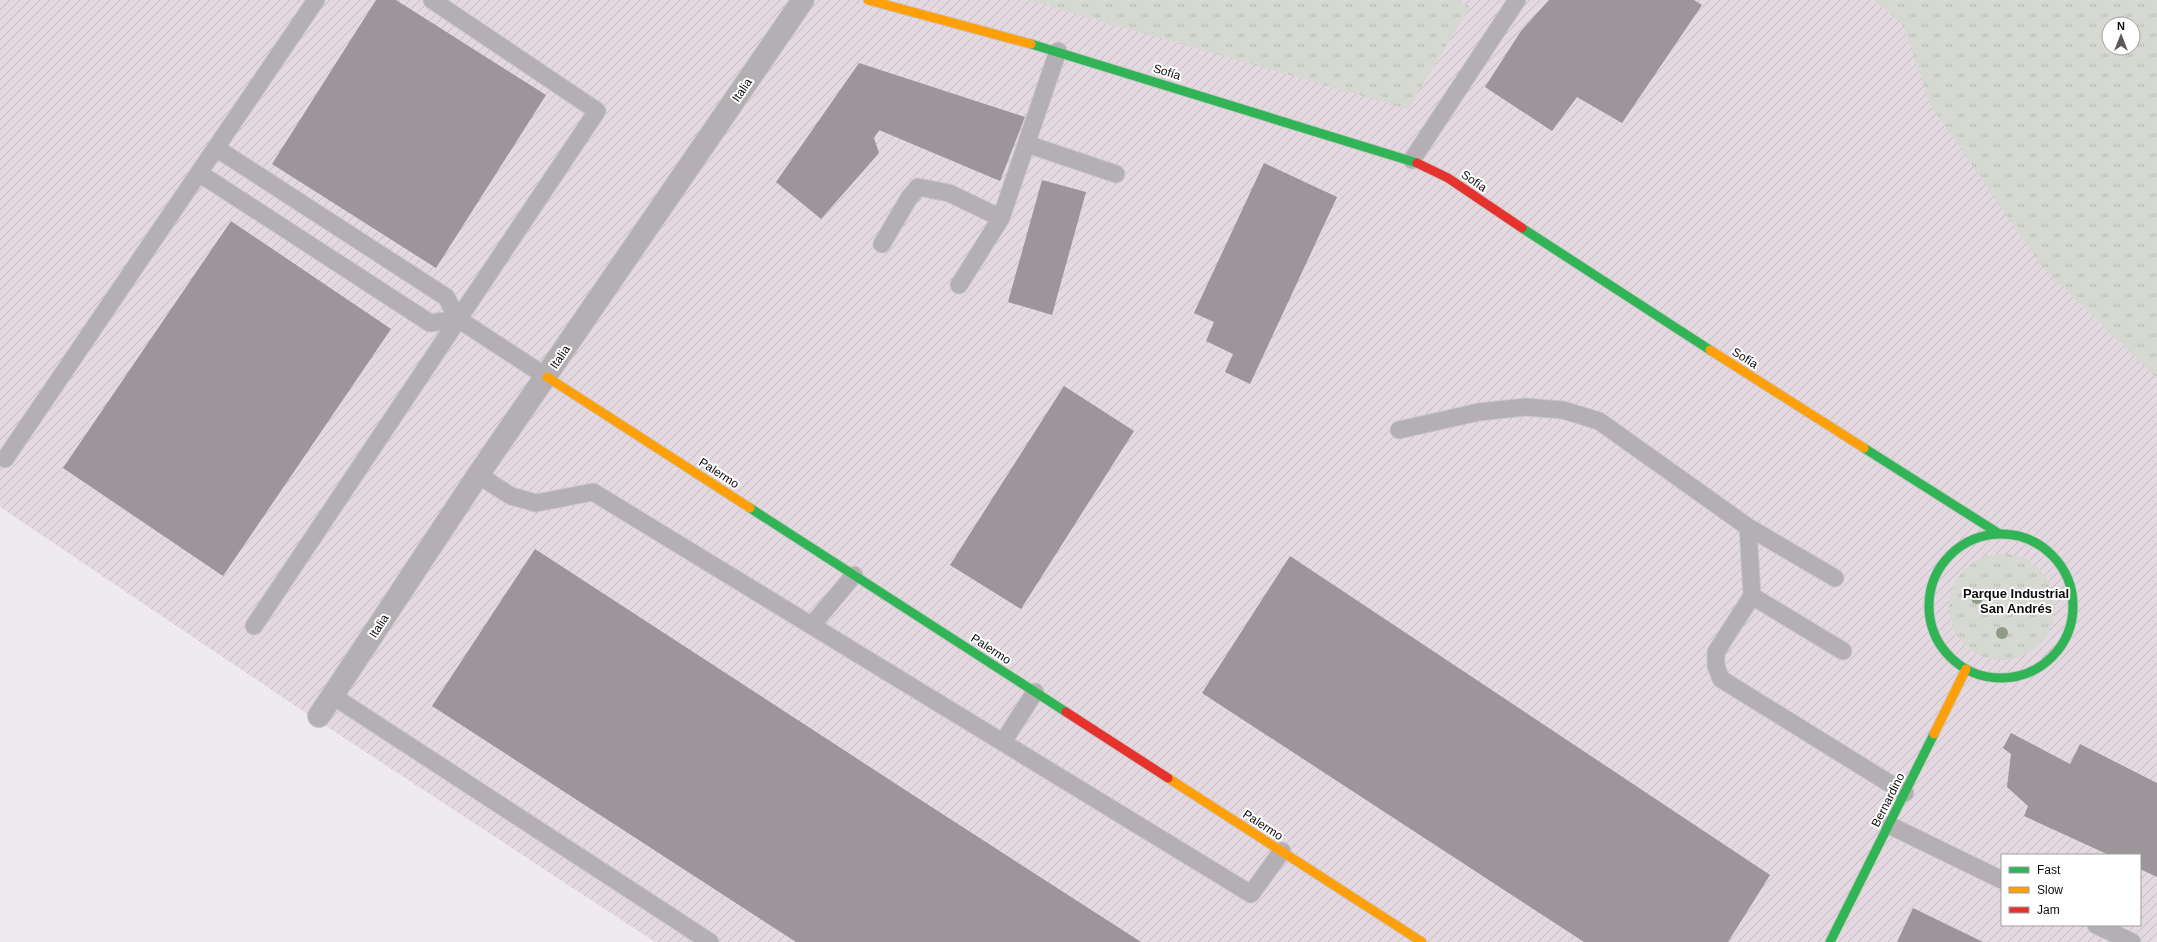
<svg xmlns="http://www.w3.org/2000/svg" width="2157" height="942" viewBox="0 0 2157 942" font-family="Helvetica,sans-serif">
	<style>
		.industrial { fill: url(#industrial-furrows); fill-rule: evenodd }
		.grass { fill: url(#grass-tufts); fill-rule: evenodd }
		.building { fill: #9c9599 }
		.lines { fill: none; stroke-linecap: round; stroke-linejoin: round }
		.lane-casing { stroke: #cac7c9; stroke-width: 19 }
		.street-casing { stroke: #cac7c9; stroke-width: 24 }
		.fast-casing { stroke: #cac7c9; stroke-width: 11 }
		.slow-casing { stroke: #cac7c9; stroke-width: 11 }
		.jam-casing { stroke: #cac7c9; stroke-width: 11 }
		.lane { stroke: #b4afb2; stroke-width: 17 }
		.street { stroke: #b4afb2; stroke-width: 22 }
		.fast { stroke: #30b455; stroke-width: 9 }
		.slow { stroke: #ff9f0a; stroke-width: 9 }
		.jam { stroke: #e5322d; stroke-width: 9 }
		.tree { fill: #8f9b86 }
		.labels { text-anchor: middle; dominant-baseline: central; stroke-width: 4; stroke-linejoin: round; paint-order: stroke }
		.street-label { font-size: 12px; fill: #0e0b0d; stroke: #fff }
		.neighbourhood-label { font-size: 13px; font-weight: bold; fill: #0e0b0d; stroke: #fff }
	</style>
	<defs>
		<pattern id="industrial-furrows" width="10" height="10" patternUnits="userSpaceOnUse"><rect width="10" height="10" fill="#e4d9e0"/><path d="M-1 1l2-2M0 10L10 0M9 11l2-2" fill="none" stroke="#c2b9bf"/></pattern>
		<pattern id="grass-tufts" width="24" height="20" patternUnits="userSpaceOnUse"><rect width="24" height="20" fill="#d5d9d2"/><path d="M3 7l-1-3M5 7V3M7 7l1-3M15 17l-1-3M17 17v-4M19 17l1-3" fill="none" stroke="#b6b9b3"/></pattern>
	</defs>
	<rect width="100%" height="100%" fill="#efeaed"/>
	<!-- industrial -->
	<path class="industrial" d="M 0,0 L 2157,0 L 2157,942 L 655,942 L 288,701 L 0,507 ZM 2109,24 L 2133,24 L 2133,48 L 2109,48 ZM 2002,855 L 2140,855 L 2140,925 L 2002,925 Z"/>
	<!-- grass -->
	<path class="grass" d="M 1027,0 L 1458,0 L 1470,7 L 1408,109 Z
		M 1874,0 L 2157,0 L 2157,378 L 2043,268 L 1931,106 L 1903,25 ZM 2109,24 L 2133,24 L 2133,48 L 2109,48 Z
		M1949 607a53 53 0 1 1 106 0a53 53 0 1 1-106 0Z"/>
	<!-- building -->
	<path class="building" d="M 376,0 L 396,0 L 546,95 L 436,268 L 272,164 Z
		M 1549,0 L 1694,0 L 1702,5 L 1622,123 L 1577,97 L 1552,131 L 1485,87 L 1521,31 Z
		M 859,63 L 1025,117 L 1000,181 L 879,130 L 874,138 L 879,153 L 821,219 L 776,182 Z
		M 1264,163 L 1337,197 L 1250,384 L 1225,372 L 1233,354 L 1206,341 L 1214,322 L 1194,313 Z
		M 1042,180 L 1086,192 L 1052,315 L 1008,302 Z
		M 231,221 L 391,329 L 223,576 L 63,468 Z
		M 1064,386 L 1134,431 L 1021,609 L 950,565 Z
		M 535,549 L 913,795 L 1141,942 L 796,942 L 432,706 Z
		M 1290,556 L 1770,875 L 1728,942 L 1584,942 L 1202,693 Z
		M 2011,733 L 2070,764 L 2080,744 L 2157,783 L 2157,877 L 2140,869 L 2140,855 L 2109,855 L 2024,816 L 2028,806 L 2007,787 L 2011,754 L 2003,748 Z
		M 1913,908 L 1983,942 L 1897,942 Z"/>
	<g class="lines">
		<defs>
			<path id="lane" d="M 1027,144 L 1116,174
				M 216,148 L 446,297 L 458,319 L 547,377
				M 1412,160 L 1517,0
				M 199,173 L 430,323 L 458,319
				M 882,244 L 909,198 L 918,187 L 949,193 L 1001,218
				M 959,285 L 1001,218 L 1058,51
				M 1399,430 L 1479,412 L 1525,407 L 1563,410 L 1599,421 L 1748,527 L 1835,578
				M 5,459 L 316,0
				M 478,475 L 511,496 L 536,503 L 593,492 L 1251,894 L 1282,851
				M 1748,527 L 1752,596 L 1716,652 L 1716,666 L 1721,679 L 1905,793
				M 1752,596 L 1843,651
				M 812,625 L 854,575
				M 254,626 L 597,111 L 432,0
				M 333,696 L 710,942
				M 1003,742 L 1035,692
				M 1889,825 L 2002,880
				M 2096,925 L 2132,942"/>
			<path id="street" d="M 319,716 L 478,475 L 803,0"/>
			<path id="fast" d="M 1031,44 L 1417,163
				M 1522,228 L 1710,350
				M 1864,448 L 1998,533
				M 750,508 L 1066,712
				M1929 606a72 72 0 1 1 144 0a72 72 0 1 1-144 0Z
				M 1830,942 L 1934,734"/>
			<path id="slow" d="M 868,0 L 1031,44
				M 1710,350 L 1864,448
				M 547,377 L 750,508
				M 1934,734 L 1966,669
				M 1168,778 L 1422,942"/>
			<path id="jam" d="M 1417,163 L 1448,178 L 1522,228
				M 1066,712 L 1168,778"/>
		</defs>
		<!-- lane casing -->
		<use href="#lane" class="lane-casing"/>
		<!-- street casing -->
		<use href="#street" class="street-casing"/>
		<!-- fast casing -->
		<use href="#fast" class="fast-casing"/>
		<!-- slow casing -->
		<use href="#slow" class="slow-casing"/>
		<!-- jam casing -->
		<use href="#jam" class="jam-casing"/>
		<!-- lane -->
		<use href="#lane" class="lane"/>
		<!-- street -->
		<use href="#street" class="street"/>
		<!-- fast -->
		<use href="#fast" class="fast"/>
		<!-- slow -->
		<use href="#slow" class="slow"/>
		<!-- jam -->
		<use href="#jam" class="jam"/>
	</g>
	<!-- trees -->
	<g class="tree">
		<circle cx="1977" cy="598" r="6"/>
		<circle cx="2002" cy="633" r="6"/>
	</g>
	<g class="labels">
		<!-- street labels -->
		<g class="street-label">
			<text transform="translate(1167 72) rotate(17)">Sofía</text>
			<text transform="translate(742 90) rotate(-56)">Italia</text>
			<text transform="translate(1474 181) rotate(34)">Sofía</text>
			<text transform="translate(560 357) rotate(-56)">Italia</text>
			<text transform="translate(1745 358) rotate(32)">Sofía</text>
			<text transform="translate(719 473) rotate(33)">Palermo</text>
			<text transform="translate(379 626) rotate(-57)">Italia</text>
			<text transform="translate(991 649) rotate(33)">Palermo</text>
			<text transform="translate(1888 800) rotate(-63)">Bernardino</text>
			<text transform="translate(1263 825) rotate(33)">Palermo</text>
		</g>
		<!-- neighbourhood labels -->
		<g class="neighbourhood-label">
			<text x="2016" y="593">Parque Industrial<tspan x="2016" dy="15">San Andrés</tspan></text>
		</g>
	</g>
	<!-- legend -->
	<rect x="2001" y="854" width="140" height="72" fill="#ffffff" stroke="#9f9d9e"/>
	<rect x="2009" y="867" width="20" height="6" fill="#30b455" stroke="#9f9d9e"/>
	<text x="2037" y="874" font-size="12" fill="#0e0b0d">Fast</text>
	<rect x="2009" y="887" width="20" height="6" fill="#ff9f0a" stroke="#9f9d9e"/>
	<text x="2037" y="894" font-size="12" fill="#0e0b0d">Slow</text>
	<rect x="2009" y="907" width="20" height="6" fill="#e5322d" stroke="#9f9d9e"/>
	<text x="2037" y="914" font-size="12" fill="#0e0b0d">Jam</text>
	<!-- north arrow -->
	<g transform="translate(2121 36)"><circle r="19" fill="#ffffff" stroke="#9f9d9e"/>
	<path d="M0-3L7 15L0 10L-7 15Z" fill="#5d595b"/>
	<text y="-6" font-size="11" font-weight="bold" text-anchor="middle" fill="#0e0b0d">N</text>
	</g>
</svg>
